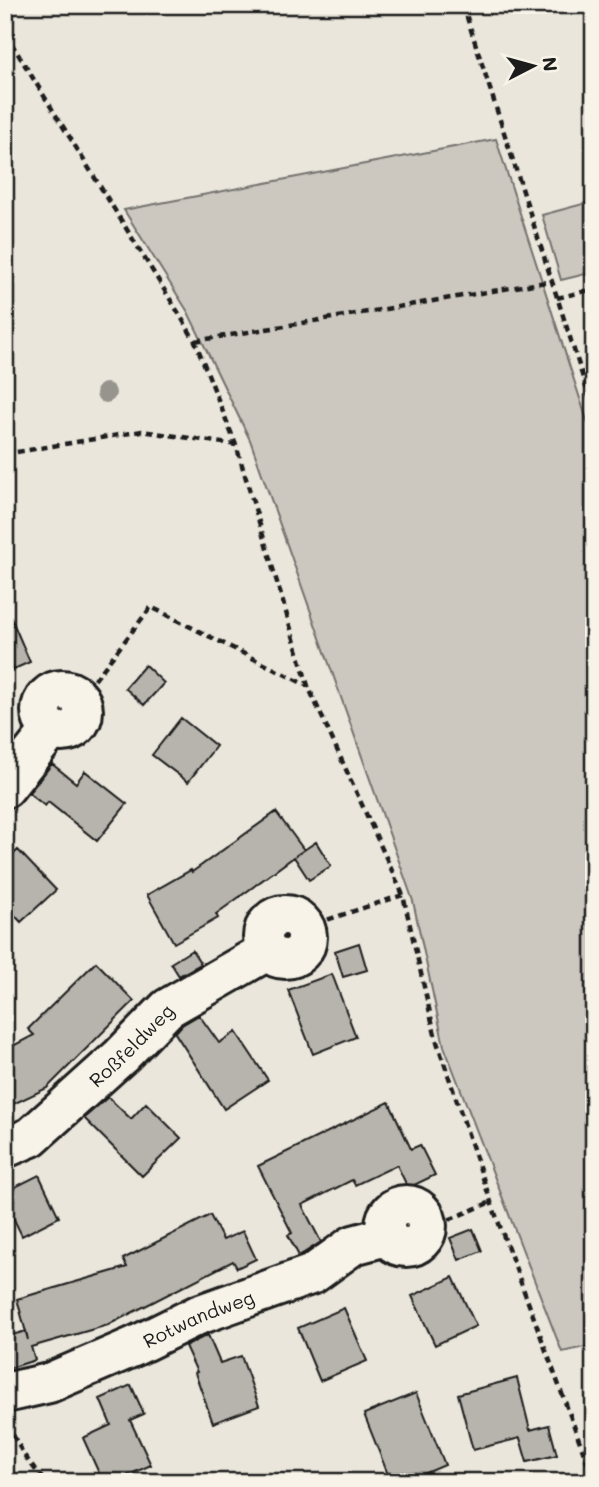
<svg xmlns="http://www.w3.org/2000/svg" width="599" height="1487" viewBox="0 0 599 1487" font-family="Mali,sans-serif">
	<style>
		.green { fill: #ccc8c0; stroke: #74726e; stroke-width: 2 }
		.building { fill: #b6b4ac; stroke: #1c1c1c; stroke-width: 2 }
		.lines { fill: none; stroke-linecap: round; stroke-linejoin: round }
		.minor-casing { stroke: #1c1c1c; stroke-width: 44 }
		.path { stroke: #1c1c1c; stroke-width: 4.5; stroke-dasharray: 7 5; stroke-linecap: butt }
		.minor { stroke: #f7f3e8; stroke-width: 38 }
		.tree { fill: #96948d }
		.labels { text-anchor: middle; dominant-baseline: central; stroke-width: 5; stroke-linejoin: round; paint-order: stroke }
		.street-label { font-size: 19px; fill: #1c1c1c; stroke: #f7f3e8 }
	</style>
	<rect width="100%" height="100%" fill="#eae6dc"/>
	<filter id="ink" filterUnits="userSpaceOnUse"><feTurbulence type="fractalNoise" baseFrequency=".0143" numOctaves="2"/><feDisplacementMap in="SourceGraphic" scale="14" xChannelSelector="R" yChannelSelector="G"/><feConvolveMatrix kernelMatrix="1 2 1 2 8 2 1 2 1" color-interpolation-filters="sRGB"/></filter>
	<g filter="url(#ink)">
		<!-- green -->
		<path class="green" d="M 496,139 L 594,442 L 594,1345 L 562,1352 L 444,1046 L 413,901 L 250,440 L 188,312 L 124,210 Z
			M 594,201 L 594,272 L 561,280 L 542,215 Z"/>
		<!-- building -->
		<path class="building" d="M 5,604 L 30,662 L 5,673 Z
			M 145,665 L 164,683 L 144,705 L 125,688 Z
			M 181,718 L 216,746 L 188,782 L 152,755 Z
			M 52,764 L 76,783 L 85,771 L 127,804 L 97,841 L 48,802 L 45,806 L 29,793 Z
			M 276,812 L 304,850 L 295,856 L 316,842 L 331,866 L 309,880 L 294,857 L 216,914 L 218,918 L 174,943 L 147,895 L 191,870 L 192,872 Z
			M 18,850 L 56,890 L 21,922 L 5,905 L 5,862 Z
			M 359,943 L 367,970 L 343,977 L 335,951 Z
			M 192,950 L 201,964 L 179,976 L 171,963 Z
			M 96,962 L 134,1001 L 47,1088 L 5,1108 L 5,1050 L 34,1035 L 28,1029 Z
			M 332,974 L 356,1037 L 313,1054 L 288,990 Z
			M 199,1015 L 219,1043 L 236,1032 L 268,1080 L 224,1109 L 175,1033 L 182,1025 Z
			M 108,1097 L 131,1119 L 146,1103 L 181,1138 L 142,1176 L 84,1118 Z
			M 389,1102 L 411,1149 L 420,1145 L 435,1175 L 408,1188 L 397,1165 L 355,1185 L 352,1180 L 302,1205 L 321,1242 L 299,1256 L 288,1235 L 292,1233 L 258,1166 Z
			M 39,1175 L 59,1217 L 22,1236 L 5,1201 L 5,1192 Z
			M 210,1215 L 223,1240 L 243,1231 L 256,1259 L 237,1268 L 233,1261 L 108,1325 L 31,1347 L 35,1360 L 10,1368 L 5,1352 L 5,1337 L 26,1331 L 28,1340 L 17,1299 L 127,1267 L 123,1259 Z
			M 473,1229 L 482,1251 L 459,1260 L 450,1238 Z
			M 453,1277 L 476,1326 L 435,1345 L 412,1296 Z
			M 344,1308 L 367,1361 L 320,1381 L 298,1328 Z
			M 208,1335 L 220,1363 L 241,1356 L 259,1406 L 213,1423 L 195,1373 L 197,1372 L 185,1346 Z
			M 517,1378 L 530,1430 L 549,1425 L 557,1455 L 527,1462 L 520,1438 L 473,1450 L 458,1394 Z
			M 131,1385 L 144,1414 L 130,1420 L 151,1465 L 113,1482 L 103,1482 L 83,1438 L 111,1425 L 100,1399 Z
			M 416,1393 L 445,1465 L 405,1482 L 391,1482 L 364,1414 Z"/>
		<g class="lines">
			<defs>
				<g id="minor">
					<circle cx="62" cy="711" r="21"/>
					<path d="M 5,788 L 51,730"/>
					<circle cx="285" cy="937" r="22"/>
					<path id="s1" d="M 5,1148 L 31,1137 L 121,1056 L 168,1008 L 267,951"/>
					<circle cx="406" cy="1226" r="21"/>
					<path id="s2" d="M 5,1393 L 49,1383 L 133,1347 L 198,1315 L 313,1274 L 353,1245 L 387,1236"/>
				</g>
			</defs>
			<!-- minor casing -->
			<use href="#minor" class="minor-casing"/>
			<!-- path -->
			<path class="path" d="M 463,5 L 594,412
				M 5,33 L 178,312 L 195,341 L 236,445
				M 557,298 L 594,289
				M 195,341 L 552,281
				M 5,454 L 142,431 L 236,445 L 308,686 L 403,895 L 436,1039 L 491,1202 L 594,1480
				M 80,699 L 151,607 L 308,686
				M 305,927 L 403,895
				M 427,1229 L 491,1202
				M 7,1424 L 24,1455 L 45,1482"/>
			<!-- minor -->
			<use href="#minor" class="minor"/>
		</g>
		<!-- trees -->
		<circle class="tree" cx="106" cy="393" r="10"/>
	</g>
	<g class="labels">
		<!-- street labels -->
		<g class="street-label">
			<text stroke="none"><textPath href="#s1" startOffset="164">Roßfeldweg</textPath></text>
			<text stroke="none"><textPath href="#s2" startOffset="208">Rotwandweg</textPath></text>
		</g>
	</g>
	<!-- margin -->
	<rect width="599" height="1487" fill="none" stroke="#f7f3e8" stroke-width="28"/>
	<rect x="14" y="14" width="571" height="1459" fill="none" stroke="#1c1c1c" stroke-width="2.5" filter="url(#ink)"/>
	<!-- north arrow -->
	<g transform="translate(533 66) rotate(84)" stroke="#f7f3e8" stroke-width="5" paint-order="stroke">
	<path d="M0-5L12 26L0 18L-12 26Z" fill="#1c1c1c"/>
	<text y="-10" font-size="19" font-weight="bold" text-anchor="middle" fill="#1c1c1c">N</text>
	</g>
</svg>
